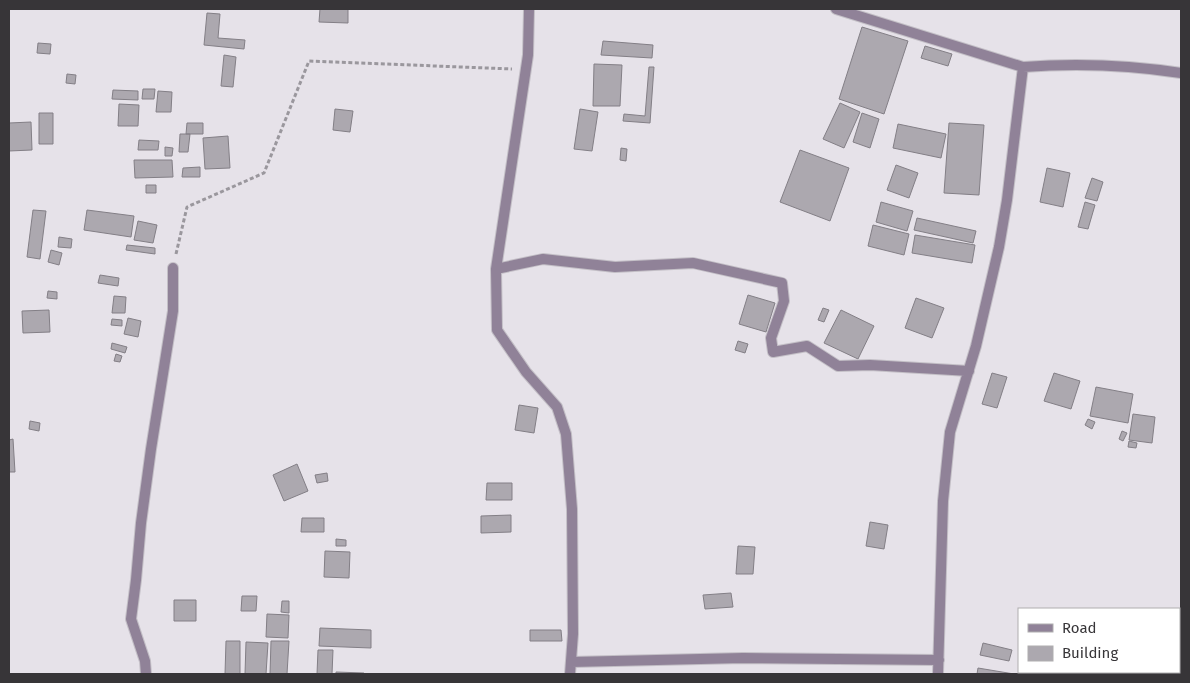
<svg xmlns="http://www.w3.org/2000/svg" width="1190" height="683" viewBox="0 0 1190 683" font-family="'Fira Sans',sans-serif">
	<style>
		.building { fill: #aca8af; stroke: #837f86 }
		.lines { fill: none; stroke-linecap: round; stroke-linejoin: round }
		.minor-casing { stroke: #c3bfc6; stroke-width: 12 }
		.path { stroke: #9a979d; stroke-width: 3; stroke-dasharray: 4 2.5; stroke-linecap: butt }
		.minor { stroke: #908298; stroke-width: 10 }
	</style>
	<rect width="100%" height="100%" fill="#e6e2e9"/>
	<!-- building -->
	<path class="building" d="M 320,9 L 348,9 L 348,23 L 319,22 Z
		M 207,13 L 220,14 L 218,38 L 245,40 L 244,49 L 204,45 Z
		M 862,27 L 908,41 L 884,114 L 839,99 Z
		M 603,41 L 653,45 L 652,58 L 601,55 Z
		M 38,43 L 51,44 L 50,54 L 37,53 Z
		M 925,46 L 952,54 L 948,66 L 921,58 Z
		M 224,55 L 236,57 L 233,87 L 221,86 Z
		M 594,64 L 622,65 L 620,106 L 593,106 Z
		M 649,67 L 654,67 L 650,123 L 623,121 L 624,114 L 645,116 Z
		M 67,74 L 76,75 L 75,84 L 66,83 Z
		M 143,89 L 155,89 L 154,99 L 142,99 Z
		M 113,90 L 138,91 L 138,100 L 112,99 Z
		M 158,91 L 172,92 L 171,112 L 156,112 Z
		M 840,103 L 860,112 L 844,148 L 823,139 Z
		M 119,104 L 139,105 L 138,126 L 118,126 Z
		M 335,109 L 353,111 L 350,132 L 333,130 Z
		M 580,109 L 598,112 L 592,151 L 574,149 Z
		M 39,113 L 53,113 L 53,144 L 39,144 Z
		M 862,113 L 879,119 L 870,148 L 853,142 Z
		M 31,122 L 32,150 L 9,151 L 9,123 Z
		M 187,123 L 203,123 L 203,134 L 186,134 Z
		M 949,123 L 984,125 L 979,195 L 944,193 Z
		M 898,124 L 946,134 L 941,158 L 893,148 Z
		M 180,134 L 190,134 L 188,152 L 179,152 Z
		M 228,136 L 230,168 L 205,169 L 203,138 Z
		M 139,140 L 159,141 L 158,150 L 138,150 Z
		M 165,147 L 173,148 L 172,156 L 165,156 Z
		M 621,148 L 627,149 L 626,161 L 620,160 Z
		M 800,150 L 849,168 L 830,221 L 780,202 Z
		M 134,160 L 172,160 L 173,177 L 135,178 Z
		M 896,165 L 918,173 L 909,198 L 887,190 Z
		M 200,167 L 200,177 L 182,177 L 183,168 Z
		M 1047,168 L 1070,173 L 1063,207 L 1040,202 Z
		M 1092,178 L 1103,182 L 1097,201 L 1085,198 Z
		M 146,185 L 156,185 L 156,193 L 146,193 Z
		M 881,202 L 913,211 L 907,231 L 876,222 Z
		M 1085,202 L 1095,205 L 1088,229 L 1078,227 Z
		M 33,210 L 46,211 L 40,259 L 27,257 Z
		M 87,210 L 134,216 L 131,237 L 84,230 Z
		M 917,218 L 976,231 L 973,243 L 914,230 Z
		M 138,221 L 157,225 L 153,243 L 134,240 Z
		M 873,225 L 909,234 L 904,255 L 868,246 Z
		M 915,235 L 975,245 L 972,263 L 912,253 Z
		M 59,237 L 72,239 L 71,248 L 58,247 Z
		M 127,245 L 155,248 L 155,254 L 126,250 Z
		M 51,250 L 62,253 L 59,265 L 48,262 Z
		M 100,275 L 119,278 L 118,286 L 98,283 Z
		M 48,291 L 57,292 L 57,299 L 47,298 Z
		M 748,295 L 775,303 L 766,332 L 739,324 Z
		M 114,296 L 126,297 L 125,313 L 112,313 Z
		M 916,298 L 944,308 L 932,338 L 905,328 Z
		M 823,308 L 829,310 L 824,322 L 818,320 Z
		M 49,310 L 50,332 L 23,333 L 22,311 Z
		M 841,310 L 874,326 L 858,359 L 824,343 Z
		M 128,318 L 141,321 L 138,337 L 124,334 Z
		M 112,319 L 122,320 L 122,326 L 111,325 Z
		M 738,341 L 748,344 L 745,353 L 735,350 Z
		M 112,343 L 127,347 L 125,353 L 111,349 Z
		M 116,354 L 122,356 L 120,362 L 114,361 Z
		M 992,373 L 1007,377 L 997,408 L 982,404 Z
		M 1054,373 L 1080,381 L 1071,409 L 1044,401 Z
		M 1096,387 L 1133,394 L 1128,423 L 1090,416 Z
		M 519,405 L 538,408 L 534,433 L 515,430 Z
		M 1133,414 L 1155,417 L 1152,443 L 1129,440 Z
		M 1088,419 L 1095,422 L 1092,429 L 1085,425 Z
		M 30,421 L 40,423 L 39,431 L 29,429 Z
		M 1122,431 L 1127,433 L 1123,441 L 1119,439 Z
		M 13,439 L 15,472 L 9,472 L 9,440 Z
		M 1129,441 L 1137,443 L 1136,448 L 1128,447 Z
		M 297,464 L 308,491 L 284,501 L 273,475 Z
		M 327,473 L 328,481 L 317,483 L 315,475 Z
		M 487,483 L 512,483 L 512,500 L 486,500 Z
		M 511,515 L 511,532 L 481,533 L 481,516 Z
		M 302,518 L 324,518 L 324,532 L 301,532 Z
		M 870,522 L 888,525 L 884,549 L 866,546 Z
		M 336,539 L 346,540 L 346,546 L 336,546 Z
		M 738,546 L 755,547 L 753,574 L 736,574 Z
		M 325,551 L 350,552 L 349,578 L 324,577 Z
		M 731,593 L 733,607 L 705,609 L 703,595 Z
		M 242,596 L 257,596 L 256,611 L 241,611 Z
		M 174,600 L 196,600 L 196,621 L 174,621 Z
		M 282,601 L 289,601 L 289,613 L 281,612 Z
		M 267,614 L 289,615 L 288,638 L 266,637 Z
		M 320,628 L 371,630 L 371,648 L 319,646 Z
		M 530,630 L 561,630 L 562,641 L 530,641 Z
		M 226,641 L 240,641 L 240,674 L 225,674 Z
		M 271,641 L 289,641 L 287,674 L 270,674 Z
		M 246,642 L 268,643 L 266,674 L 245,674 Z
		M 983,643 L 1012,650 L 1009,661 L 980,655 Z
		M 318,650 L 333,650 L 332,674 L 317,674 Z
		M 978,668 L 1014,674 L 977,674 Z
		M 336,672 L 364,673 L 363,674 L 336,674 Z"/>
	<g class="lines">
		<defs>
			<path id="minor" d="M 529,9 L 528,55 L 496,269 L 497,330 L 526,372 L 557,407 L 566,434 L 572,509 L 573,634 L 570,674
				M 836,9 L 1023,67 L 1007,200 L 999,247 L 976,346 L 950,432 L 943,501 L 938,674
				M 1023,67 C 1076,63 1129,65 1181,73
				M 496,269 L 543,259 L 615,267 L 693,263 L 782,283 L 784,301 L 771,338 L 773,352 L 807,346 L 838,366 L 870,365 L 969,371
				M 571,662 L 743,658 L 939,660
				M 146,674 L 145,661 L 131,619 L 136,580 L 141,523 L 151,449 L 173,311 L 173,268"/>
		</defs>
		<!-- minor casing -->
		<use href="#minor" class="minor-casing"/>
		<!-- path -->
		<path class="path" d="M 176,254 L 187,207 L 264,173 L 309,61 L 512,69"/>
		<!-- minor -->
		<use href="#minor" class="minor"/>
	</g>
	<!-- border -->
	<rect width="1190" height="683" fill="none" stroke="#373538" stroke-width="20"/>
	<!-- legend -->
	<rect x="1018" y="608" width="162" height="65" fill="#ffffff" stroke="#afaeaf"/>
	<rect x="1028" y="624" width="25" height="8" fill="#908298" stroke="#afaeaf"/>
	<text x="1062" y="633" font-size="15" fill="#373538">Road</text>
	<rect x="1028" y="646" width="25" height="15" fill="#aca8af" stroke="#afaeaf"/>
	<text x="1062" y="658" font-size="15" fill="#373538">Building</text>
</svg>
